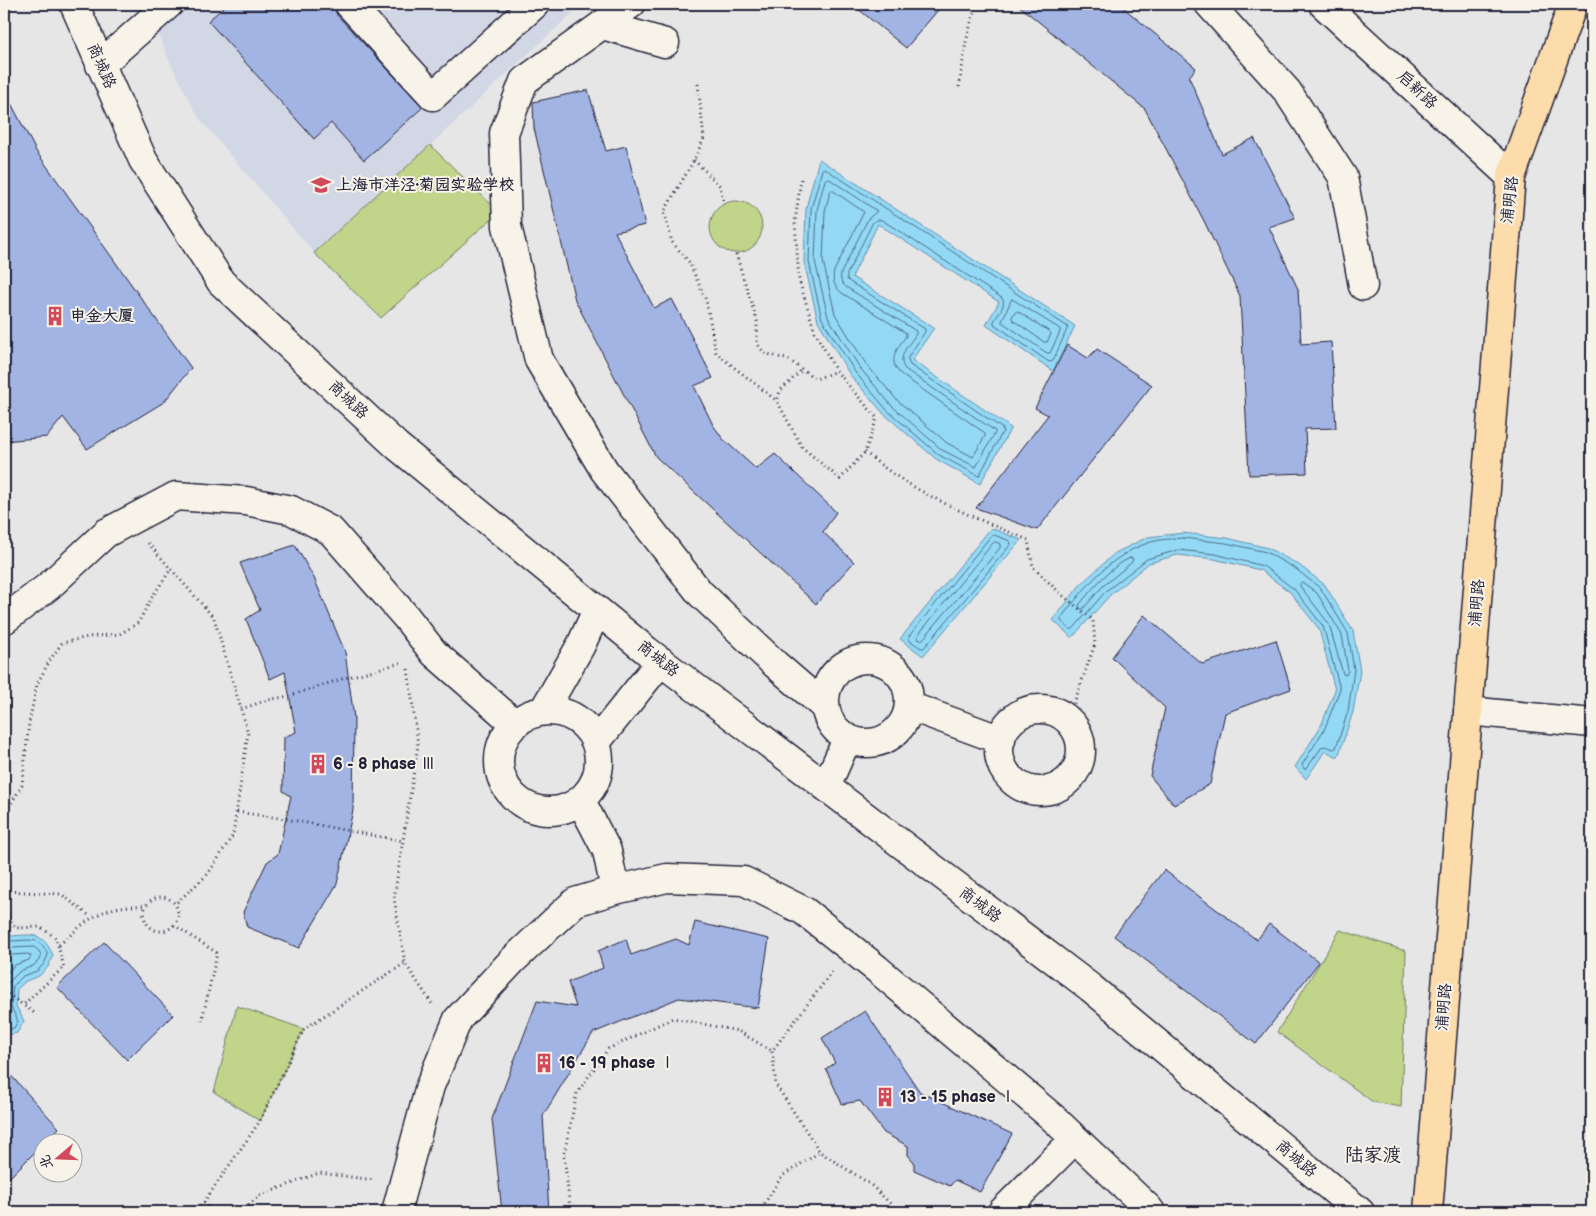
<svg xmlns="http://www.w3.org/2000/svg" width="1596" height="1216" viewBox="0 0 1596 1216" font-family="'Balsamiq Sans','LXGW WenKai TC',sans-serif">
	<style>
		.built { fill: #d2d7e6 }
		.green { fill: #c0d48a; stroke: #717b62 }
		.water { fill: #93d9f5; stroke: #6690ab }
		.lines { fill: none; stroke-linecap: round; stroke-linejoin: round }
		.shore { stroke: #4f6b85; stroke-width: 1 }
		.building { fill: #a2b4e3; stroke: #22223b }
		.minor-casing { stroke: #22223b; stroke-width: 31 }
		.major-casing { stroke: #22223b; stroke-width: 31 }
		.path { stroke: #22223b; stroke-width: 3; stroke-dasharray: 1 4; stroke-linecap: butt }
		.minor { stroke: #f7f3e8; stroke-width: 28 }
		.major { stroke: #fddcac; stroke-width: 28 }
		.labels { text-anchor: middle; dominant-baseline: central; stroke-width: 4; stroke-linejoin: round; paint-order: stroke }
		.street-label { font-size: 16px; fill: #22223b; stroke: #f7f3e8 }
		.poi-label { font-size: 16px; font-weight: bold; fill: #22223b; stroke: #f7f3e8; text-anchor: start }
		.quarter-label { font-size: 19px; fill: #22223b; stroke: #f7f3e8 }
	</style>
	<rect width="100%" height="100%" fill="#e6e6e7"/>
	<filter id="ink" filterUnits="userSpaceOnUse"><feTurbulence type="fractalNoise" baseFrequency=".02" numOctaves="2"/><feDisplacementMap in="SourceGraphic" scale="10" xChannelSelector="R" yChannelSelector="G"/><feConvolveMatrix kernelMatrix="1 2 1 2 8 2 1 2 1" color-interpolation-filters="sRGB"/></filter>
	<g filter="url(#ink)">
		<!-- built -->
		<path class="built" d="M 146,4 L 582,4 L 314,253 L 198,117 L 169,60 Z"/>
		<!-- green -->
		<path class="green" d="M 430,145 L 499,212 L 381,318 L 314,253 Z
			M710 227a26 26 0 1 1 52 0a26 26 0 1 1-52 0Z
			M 1340,930 L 1406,951 L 1401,1107 L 1373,1102 L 1277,1032 Z
			M 237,1006 L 304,1029 L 260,1121 L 214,1092 Z"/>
		<!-- water -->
		<path class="water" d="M 819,159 L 1075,326 L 1053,371 L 986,325 L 999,302 L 878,224 L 852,277 L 934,328 L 912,360 L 1011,428 L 980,484 L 936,459 L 883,413 L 850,375 L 818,321 L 804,262 L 806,208 Z
			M 991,528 L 1021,540 L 923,656 L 900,639 Z
			M 1183,533 L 1227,538 L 1268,548 L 1299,565 L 1325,585 L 1353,631 L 1360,671 L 1353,712 L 1338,757 L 1325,751 L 1306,779 L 1295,767 L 1321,726 L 1335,690 L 1319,629 L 1290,592 L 1260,570 L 1214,559 L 1177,555 L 1149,563 L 1110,595 L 1072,638 L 1053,620 L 1081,584 L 1115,553 L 1148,537 Z
			M 4,930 L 12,936 C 34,934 43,933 53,955 L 48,967 L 39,976 L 26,981 L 17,989 L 16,1006 L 24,1021 L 17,1033 L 4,1036 Z"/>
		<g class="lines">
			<!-- shore -->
			<path class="shore" d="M 824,168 L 1068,327 L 1053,361 L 1049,362 L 994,324 L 994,321 C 998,314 1007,305 1002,298 L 882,220 L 877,220 L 873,222 L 847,274 L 847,279 L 850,282 L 925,329 L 925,332 L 908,357 L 908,361 L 910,365 L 1003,429 L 1003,431 L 979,476 L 939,455 L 887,410 L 855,372 L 822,319 L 809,262 L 811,209 L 822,170 Z
				M 828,178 L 877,211 L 868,219 L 842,271 C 839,278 841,283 846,287 L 916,331 L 916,334 C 909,345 896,357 905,369 L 995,431 L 995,433 L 976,467 L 942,450 L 891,405 L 860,368 L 828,317 L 815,261 L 817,210 L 825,180 Z
				M 832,190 L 864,212 L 834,271 C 832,280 834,287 842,293 L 906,333 L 906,336 C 896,350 886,362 903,376 L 985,433 L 985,436 L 973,457 L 947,443 L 897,400 L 866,364 L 835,314 L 823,261 L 825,211 L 830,192 Z
				M 1012,299 L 1060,329 L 1060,332 L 1050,353 L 1047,353 L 1002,322 Z
				M 1017,311 L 1050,332 L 1051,334 L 1047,342 L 1044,342 L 1013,320 L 1012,317 Z
				M 994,535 L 1010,541 L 1011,544 L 924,648 L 921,648 L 909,640 L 909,636 L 991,536 Z
				M 1183,538 L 1226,543 L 1266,552 L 1296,569 L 1321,589 L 1348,633 L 1354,670 L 1348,711 L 1336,748 L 1333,749 L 1326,746 L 1322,747 L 1306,769 L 1304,769 L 1302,765 L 1325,728 L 1340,689 L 1323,626 L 1294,589 L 1263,566 L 1215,554 L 1178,550 L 1147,559 L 1106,591 L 1073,629 L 1070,629 L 1061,621 L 1061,618 C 1086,587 1109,556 1148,543 C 1159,539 1172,539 1183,538 Z
				M 996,542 L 1000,544 L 1000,548 L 923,639 L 921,640 L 918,639 L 918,635 L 993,543 Z
				M 1130,558 L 1133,559 L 1132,562 L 1102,587 L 1083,609 L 1080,609 L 1079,605 C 1092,589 1111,566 1130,558 Z
				M 1302,582 L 1317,593 L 1342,635 L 1348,670 L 1346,675 L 1343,674 L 1329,624 L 1300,586 L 1300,584 Z
				M 4,936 L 12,941 L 28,940 L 37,941 L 44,947 L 48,955 L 44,964 L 37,971 L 23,976 L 13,986 L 11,1007 L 18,1021 L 14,1028 L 4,1031
				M 4,944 L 11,948 L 34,947 L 39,951 L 41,955 L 39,960 L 33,966 L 20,971 L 7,984 L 5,1007 L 11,1021 L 9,1023 L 4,1024
				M 4,953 L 12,955 L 28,954 L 31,956 L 29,960 L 15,965 L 4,976"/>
		</g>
		<!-- building -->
		<path class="building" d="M 227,4 L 333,4 L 337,15 L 423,107 L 364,160 L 331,123 L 314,139 L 208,21 Z
			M 852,4 L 943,4 L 906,48 Z
			M 1017,4 L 1119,4 L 1196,68 L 1189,77 L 1222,154 L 1254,138 L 1295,218 L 1269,227 L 1298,289 L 1301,344 L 1331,342 L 1336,428 L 1305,429 L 1307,473 L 1249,475 L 1240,296 L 1204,221 L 1145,109 Z
			M 4,90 L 36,151 L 191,368 L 164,402 L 87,449 L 63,417 L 47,437 L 4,441 Z
			M 588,90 L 606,151 L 626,146 L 645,225 L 615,232 L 654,308 L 672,299 L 713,378 L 694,386 L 713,425 L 723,439 L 756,469 L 775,454 L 836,512 L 823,532 L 854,562 L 816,604 L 656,457 L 575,300 L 534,128 L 533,102 Z
			M 1067,345 L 1088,358 L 1097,349 L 1152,385 L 1037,530 L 976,508 L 1048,415 L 1035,408 Z
			M 295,545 L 314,578 L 345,652 L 354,718 L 353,810 L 337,884 L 299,948 L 247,927 L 243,912 L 267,862 L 278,854 L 291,796 L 283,791 L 284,737 L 296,732 L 285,672 L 270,679 L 246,619 L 260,610 L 240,563 Z
			M 1144,615 L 1202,664 L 1276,640 L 1291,689 L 1225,713 L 1210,784 L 1174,805 L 1150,776 L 1165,708 L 1112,657 Z
			M 1164,870 L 1257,940 L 1269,924 L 1319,962 L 1256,1044 L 1114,936 Z
			M 695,922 L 769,939 L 758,1008 L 679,998 L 593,1033 L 543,1116 L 549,1212 L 502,1212 L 492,1119 L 537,1001 L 576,1007 L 568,982 L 603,968 L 598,951 L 626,939 L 631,955 L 676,939 L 689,945 Z
			M 104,942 L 173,1015 L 127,1060 L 57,987 Z
			M 865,1011 L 920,1092 L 1012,1134 L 980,1192 L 955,1180 L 950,1186 L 914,1170 L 914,1162 L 908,1155 L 908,1146 L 884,1133 L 860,1101 L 842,1104 L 826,1069 L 835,1063 L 822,1038 Z
			M 4,1068 L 59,1128 L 4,1183 Z"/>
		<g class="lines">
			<defs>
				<path id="minor" d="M 74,4 L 143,160 L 221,282 L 397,446 L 647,651 L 1091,988 L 1360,1212
					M 349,4 L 433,96 L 535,4
					M 631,4 L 524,81 L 504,133 L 507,226 L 539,360 L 604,470 L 700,593 L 775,664 L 825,707
					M 1209,4 L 1287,91 L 1343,177 L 1363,286
					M 1323,4 L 1511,177
					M 603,25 L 665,43
					M 100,65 L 169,4
					M 4,620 L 49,586 L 106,533 L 176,496 L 246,501 L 291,510 L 331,531 L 406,617 L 434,653 L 514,723
					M825 701a42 42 0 1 1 84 0a42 42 0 1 1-84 0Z
					M 909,706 L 1001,740
					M999 750a41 41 0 1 1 82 0a41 41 0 1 1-82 0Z
					M 544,710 L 581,645 L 597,610
					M499 761a50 50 0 1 1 100 0a50 50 0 1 1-100 0Z
					M 1468,711 L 1592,723
					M 597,741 L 661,661
					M 826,787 L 847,739
					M 581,801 L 607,851 L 615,890 L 667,878 L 744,881 L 804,911 L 877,969 L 1052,1117 L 1148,1208 L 1151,1212
					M 396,1212 L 430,1086 L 458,1019 L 513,960 L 575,902 L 615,890
					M 1002,1212 L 1075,1139"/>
				<path id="major" d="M 1428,1212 L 1511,177 L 1573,4"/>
			</defs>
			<!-- minor casing -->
			<use href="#minor" class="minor-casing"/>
			<!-- major casing -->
			<use href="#major" class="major-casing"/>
			<!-- path -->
			<path class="path" d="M 698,84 L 704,138 L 694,160 L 664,212 L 672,242 L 689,262 L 706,300 L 716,353 L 777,401
				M 959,87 L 966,42 L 976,4
				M 694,160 L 720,186 L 724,204
				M 801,179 L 795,222 L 799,280 L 815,332 L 836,371 L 877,418 L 865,452 L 840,479 L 802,447 L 777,401 L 780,391 L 803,369
				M 736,254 L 757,321 L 757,343 L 764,353 L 789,360 L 816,379 L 836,371
				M 865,452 C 910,492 973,517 1028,540 L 1033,567 L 1061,594 L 1093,620 L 1095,644 L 1068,720
				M 148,543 L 214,618 L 248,733 L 233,835 L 208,874 L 175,904
				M 408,669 L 418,745 L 394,898 L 405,963 L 432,1004
				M 241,709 L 268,700 L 289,696 L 348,677 L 404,662
				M 237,812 L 286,819 L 403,841
				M 4,816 L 22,785 L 29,723 L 37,684 L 50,660 L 62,643 L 88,637 L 120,634 L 138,623 L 154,594 L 171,569
				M 4,891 L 61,894 L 91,917
				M144 914a17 17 0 1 1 34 0a17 17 0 1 1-34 0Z
				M 4,915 L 8,917 L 15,928 L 40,927 L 56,938 L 64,967 L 23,1005 L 36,1014
				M 174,925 L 217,953 L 202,1021
				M 59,945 C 90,918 102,904 147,906
				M 832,972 L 772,1051 L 776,1085 L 820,1152 L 870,1184 L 899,1212
				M 4,991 L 23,1005
				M 204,1202 L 212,1212
				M 192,1212 L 204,1202 L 260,1121 L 304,1029 L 405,963
				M 241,1212 L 259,1196 L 319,1173 L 375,1180
				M 568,1212 L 570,1209 L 564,1154 L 577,1093 L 608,1049 L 673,1018 L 738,1031 L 772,1051
				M 759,1212 L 782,1176 L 820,1152"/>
			<!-- minor -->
			<use href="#minor" class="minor"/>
			<!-- major -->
			<use href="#major" class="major"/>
		</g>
	</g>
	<!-- icons -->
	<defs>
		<symbol id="school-bare" viewBox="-9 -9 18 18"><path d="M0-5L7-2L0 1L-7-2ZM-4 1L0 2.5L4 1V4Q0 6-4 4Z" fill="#d1495b" stroke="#f7f3e8" stroke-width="2.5" paint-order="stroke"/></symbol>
		<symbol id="building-bare" viewBox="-9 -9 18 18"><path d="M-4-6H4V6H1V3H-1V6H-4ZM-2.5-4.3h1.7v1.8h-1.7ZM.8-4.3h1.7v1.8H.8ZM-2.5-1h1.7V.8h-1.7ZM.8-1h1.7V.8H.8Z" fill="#d1495b" stroke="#f7f3e8" stroke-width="2.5" paint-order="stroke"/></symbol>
	</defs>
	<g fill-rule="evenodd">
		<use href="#school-bare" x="307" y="171" width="28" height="28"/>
		<use href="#building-bare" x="41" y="302" width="28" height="28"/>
		<use href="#building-bare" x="304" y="750" width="28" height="28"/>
		<use href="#building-bare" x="530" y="1049" width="28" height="28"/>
		<use href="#building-bare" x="871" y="1083" width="28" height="28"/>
	</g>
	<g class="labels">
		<!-- street labels -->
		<g class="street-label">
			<text transform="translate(101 66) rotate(66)">商城路</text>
			<text transform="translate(1417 90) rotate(43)">启新路</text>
			<text transform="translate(1510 200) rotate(-83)">浦明路</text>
			<text transform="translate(348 400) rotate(43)">商城路</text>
			<text transform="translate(1477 603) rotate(-85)">浦明路</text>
			<text transform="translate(658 659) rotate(38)">商城路</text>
			<text transform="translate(980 905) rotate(37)">商城路</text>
			<text transform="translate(1444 1007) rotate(-85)">浦明路</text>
			<text transform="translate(1296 1159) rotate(40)">商城路</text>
		</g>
		<!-- poi labels -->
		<g class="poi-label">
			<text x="336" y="185">上海市洋泾·菊园实验学校</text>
			<text x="70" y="316">申金大厦</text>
			<text x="333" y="764">6 - 8 phase Ⅲ</text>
			<text x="559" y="1063">16 - 19 phase Ⅰ</text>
			<text x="900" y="1097">13 - 15 phase Ⅰ</text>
		</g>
		<!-- quarter labels -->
		<g class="quarter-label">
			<text x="1373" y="1155">陆家渡</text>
		</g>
	</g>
	<!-- margin -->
	<rect width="1596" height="1216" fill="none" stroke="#f7f3e8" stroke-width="20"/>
	<rect x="10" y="10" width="1576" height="1196" fill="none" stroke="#22223b" stroke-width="2" filter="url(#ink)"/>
	<!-- north arrow -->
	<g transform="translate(58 1158) rotate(251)"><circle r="24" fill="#f7f3e8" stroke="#a29fa3"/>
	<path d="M0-4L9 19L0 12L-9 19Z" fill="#d1495b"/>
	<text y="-8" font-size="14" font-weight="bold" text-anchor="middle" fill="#22223b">北</text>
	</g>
</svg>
